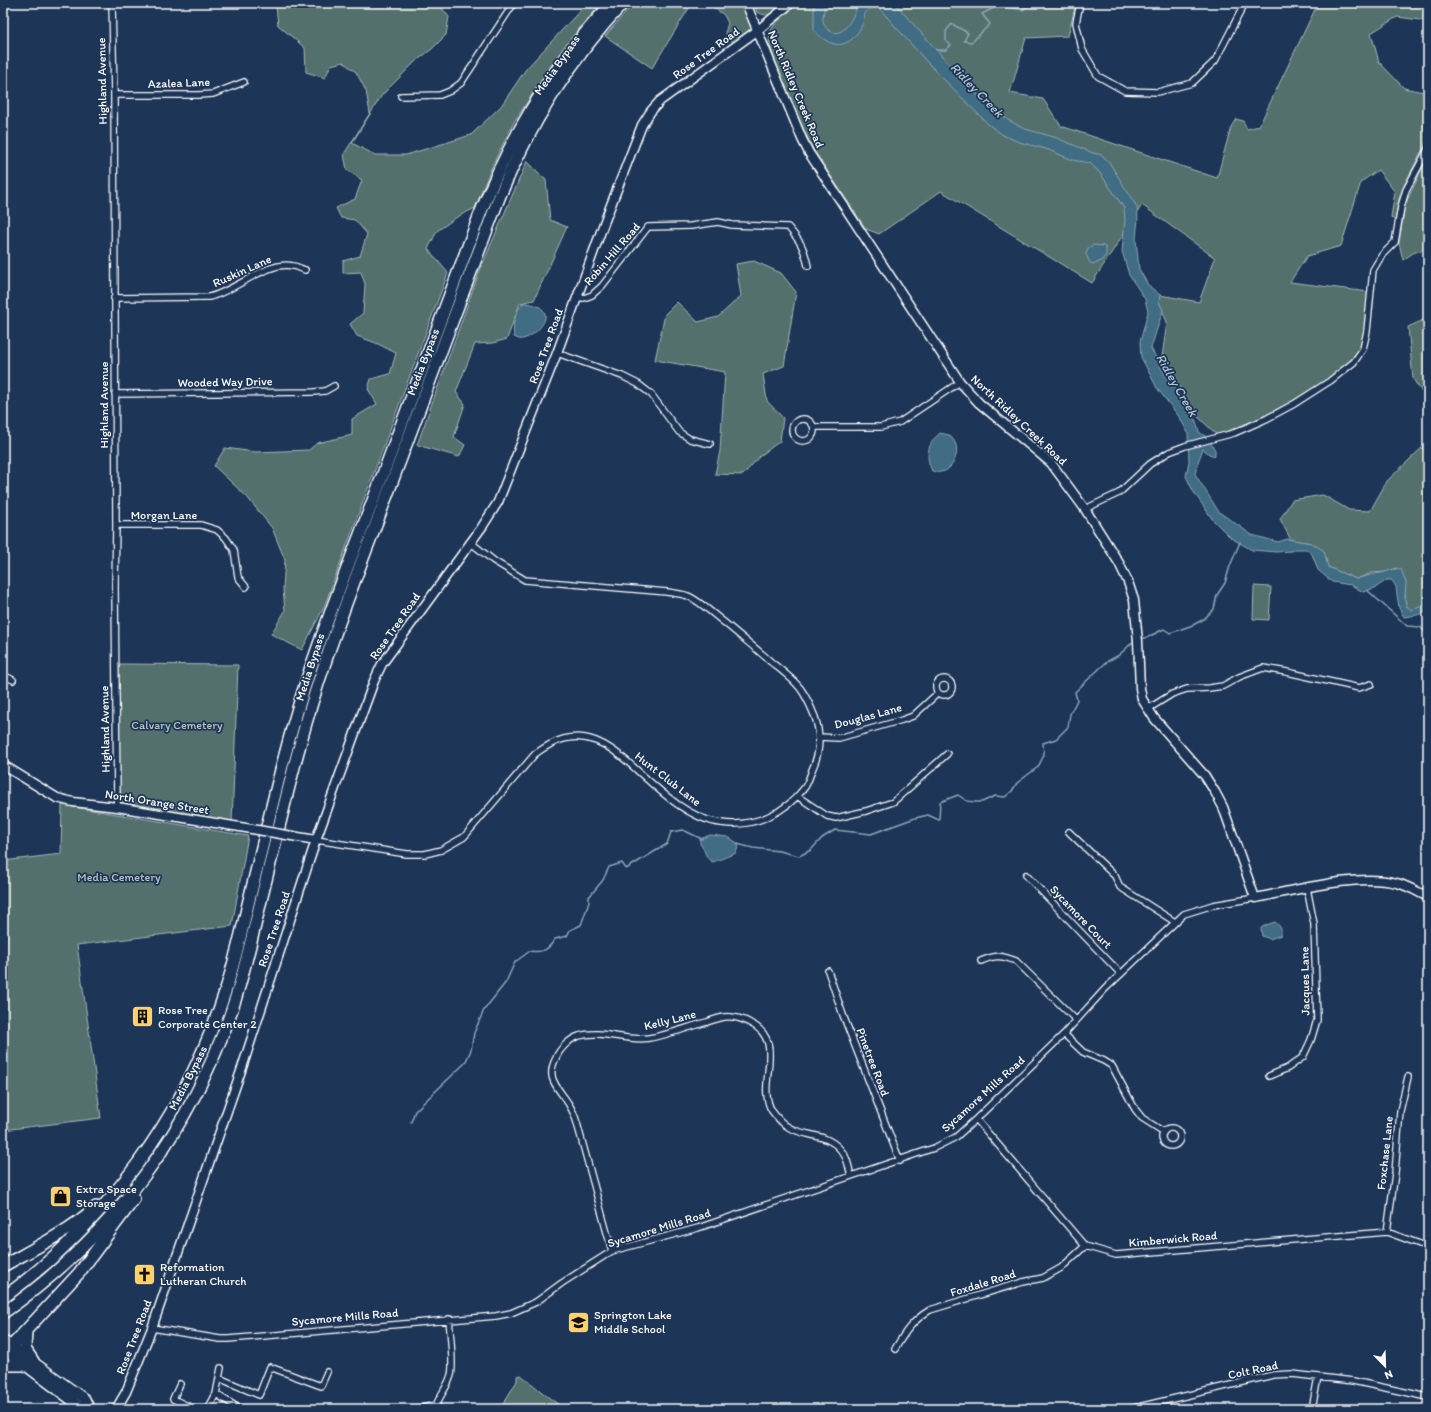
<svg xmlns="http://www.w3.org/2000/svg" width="1431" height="1412" viewBox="0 0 1431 1412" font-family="Itim,sans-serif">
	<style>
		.green { fill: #536f6d; stroke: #a9b7b6 }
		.water { fill: #406c84; stroke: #8ca7b5 }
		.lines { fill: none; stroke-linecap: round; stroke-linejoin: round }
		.stream { stroke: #8ca7b5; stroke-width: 1.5 }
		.street-casing { stroke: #fff; stroke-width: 8 }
		.secondary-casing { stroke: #fff; stroke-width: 11 }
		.primary-casing { stroke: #fff; stroke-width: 12 }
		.highway-casing { stroke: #fff; stroke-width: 14 }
		.street { stroke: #1d3557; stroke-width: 5.5 }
		.secondary { stroke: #1d3557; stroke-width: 8 }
		.primary { stroke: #1d3557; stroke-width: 9 }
		.highway { stroke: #1d3557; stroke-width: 11 }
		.secondary-bridge-casing { stroke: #fff; stroke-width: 11; stroke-linecap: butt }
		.secondary-bridge { stroke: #1d3557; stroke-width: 8 }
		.labels { text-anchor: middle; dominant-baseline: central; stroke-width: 3.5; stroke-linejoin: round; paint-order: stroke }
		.street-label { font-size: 12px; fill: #fff; stroke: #1d3557 }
		.park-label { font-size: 12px; fill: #bac5c5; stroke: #1d3557 }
		.poi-label { font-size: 12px; fill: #fff; stroke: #1d3557; text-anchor: start }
		.water-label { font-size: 13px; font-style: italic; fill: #b3c4ce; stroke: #1d3557 }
	</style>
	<rect width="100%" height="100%" fill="#1d3557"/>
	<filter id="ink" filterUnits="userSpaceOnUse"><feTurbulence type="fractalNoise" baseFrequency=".025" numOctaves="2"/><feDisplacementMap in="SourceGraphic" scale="8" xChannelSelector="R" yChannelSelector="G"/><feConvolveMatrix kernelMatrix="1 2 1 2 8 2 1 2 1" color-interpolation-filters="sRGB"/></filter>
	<g filter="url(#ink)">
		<!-- green -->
		<path class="green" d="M 272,3 L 438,3 L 449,17 L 446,35 L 432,49 L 415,62 L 382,95 L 352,143 L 375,155 L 406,155 L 471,135 L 501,106 L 526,69 L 587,3 L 602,3 L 565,45 L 514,122 L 493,164 L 475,208 L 457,217 L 437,231 L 428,249 L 448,273 L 324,607 L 302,650 L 271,634 L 285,611 L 283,588 L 285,560 L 272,528 L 247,497 L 214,466 L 225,448 L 255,452 L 309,450 L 317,443 L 352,435 L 352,419 L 377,404 L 368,389 L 371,379 L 390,374 L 396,353 L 376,343 L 357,336 L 350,324 L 363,313 L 365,284 L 361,272 L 343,273 L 343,261 L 360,256 L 367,234 L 355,220 L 341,218 L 336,208 L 355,199 L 362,180 L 347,170 L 344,154 L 370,113 L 366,91 L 356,72 L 343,62 L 331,65 L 325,78 L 306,72 L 305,48 L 278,25 L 276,6 Z
			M 634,3 L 685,3 L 689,8 L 652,68 L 605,36 Z
			M 707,3 L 742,3 L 753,29 L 734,44 L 725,33 L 728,23 L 724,15 Z
			M 754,3 L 784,3 C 775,12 770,19 757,12 Z
			M 799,3 L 1076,3 L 1068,36 L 1026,38 L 1010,93 L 1043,99 L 1061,126 L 1217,178 L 1231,127 L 1236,119 L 1243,121 L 1247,129 L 1259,126 L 1318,3 L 1428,3 L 1428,21 L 1397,17 L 1371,33 L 1379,62 L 1404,88 L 1428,93 L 1428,138 L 1404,186 L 1399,199 L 1395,221 L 1391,217 L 1395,192 L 1378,170 L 1361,182 L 1341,246 L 1307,256 L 1290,282 L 1369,292 C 1368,303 1367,334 1362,343 C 1340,389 1262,418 1217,435 L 1195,414 L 1162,357 L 1167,322 L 1159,302 L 1160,295 L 1199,302 L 1215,258 L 1142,205 L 1092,283 L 941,191 L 879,234 L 866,229 L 811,146 L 781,78 L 769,43 L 770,33 L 773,27 L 779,20 Z
			M 1428,156 L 1428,248 L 1413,253 L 1403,260 L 1399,243 L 1405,205 Z
			M 527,161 L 546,180 L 550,220 L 567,227 L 534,300 L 520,303 L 507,339 L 493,343 L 475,344 L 456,392 L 465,404 L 454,437 L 465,445 L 459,457 L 417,445 L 480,270 Z
			M 754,261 L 781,273 L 796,292 L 784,366 L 763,374 L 767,401 L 783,418 L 780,441 L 760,456 L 743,475 L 715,474 L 720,451 L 725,372 L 655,360 L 665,314 L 677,302 L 698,322 L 718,317 L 741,296 L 736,264 Z
			M 1428,318 L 1428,401 L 1413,379 L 1408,327 Z
			M 1428,442 L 1428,601 L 1420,607 L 1412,611 L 1406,606 C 1403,588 1411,583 1396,568 L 1387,572 L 1372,573 L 1356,579 L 1328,567 L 1312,543 L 1291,540 L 1280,519 L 1292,500 L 1323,495 L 1349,510 L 1370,511 L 1387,481 Z
			M 1254,586 L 1271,587 L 1269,620 L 1253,619 Z
			M 118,664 L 238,665 L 232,823 L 126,805 L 122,803 L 119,798 Z
			M 62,805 L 248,836 L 232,926 L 77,945 L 101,1118 L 3,1130 L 3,861 L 61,854 Z
			M 521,1375 L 548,1397 L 565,1409 L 500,1409 L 517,1381 L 517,1376 Z"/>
		<!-- water -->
		<path class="water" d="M 814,3 L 824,3 L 825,4 C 825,8 823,13 823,17 C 822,29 835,38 844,29 C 851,23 855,11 859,4 L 892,3 L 897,6 L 960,76 L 978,95 L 1008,120 L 1025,129 L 1054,137 L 1093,153 L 1102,155 L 1109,162 L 1137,207 L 1138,219 L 1136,239 L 1139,269 L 1148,285 L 1160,295 L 1159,302 L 1163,310 L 1151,348 L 1166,377 L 1186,404 L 1196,421 L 1199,432 L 1208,438 L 1215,450 L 1215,456 L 1209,454 L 1203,449 L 1198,462 L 1195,474 L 1219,512 L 1252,535 L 1278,542 L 1287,539 L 1312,543 L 1324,551 L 1328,567 L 1356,579 C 1366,576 1375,574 1385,572 C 1392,570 1395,568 1401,569 L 1406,583 L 1405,598 L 1406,606 L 1412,610 L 1420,607 L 1428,601 L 1428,611 L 1417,615 L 1404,617 L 1399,608 L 1396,587 L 1392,580 L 1387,580 L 1375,588 L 1363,592 L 1351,585 L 1332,582 L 1318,570 L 1312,554 L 1306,549 L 1296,549 L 1291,551 L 1276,552 L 1252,550 L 1231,538 L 1213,520 L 1193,491 L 1186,476 L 1189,461 L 1188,433 L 1180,418 L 1157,388 L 1141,357 L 1140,342 L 1148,312 L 1145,299 L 1129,275 L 1122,251 L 1125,220 L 1124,208 L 1100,173 L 1090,163 L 1073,160 L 1046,149 L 1019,142 L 1003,135 L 989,125 L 926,61 L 879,8 L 872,8 L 866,11 C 864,15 864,19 863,23 C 851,49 834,51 814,31 Z
			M 1093,245 L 1104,246 L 1106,248 L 1106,255 L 1102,260 L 1095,264 L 1090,263 L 1086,254 L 1088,248 Z
			M 523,303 C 529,303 539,305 543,310 C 552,320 532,338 522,339 C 519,340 517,338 514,337 C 512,324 515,313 523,303 Z
			M 940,433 L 949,435 C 951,437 955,441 956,445 C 959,455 952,471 941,472 C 938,473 935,472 932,471 C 925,456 927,444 940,433 Z
			M 710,835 L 728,837 L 739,844 L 736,853 L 713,862 C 704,858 707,852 700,844 L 700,839 Z
			M 1275,922 C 1280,926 1282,928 1281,935 L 1270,939 L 1262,936 L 1261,928 L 1266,925 Z"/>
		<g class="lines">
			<!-- stream -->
			<path class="stream" d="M 936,50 L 946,50 L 951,45 L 946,41 L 946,31 L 952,24 L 968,33 L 964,41 L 972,42 L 990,24 L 982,14 L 999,5 L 1023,10 L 1032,3
				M 1367,590 L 1407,626 L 1420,627 L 1428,635
				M 1141,639 L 1148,637 L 1164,629 L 1170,633 L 1193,625 L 1204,619 L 1214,609 L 1217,595 L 1225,583 L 1230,566 L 1240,542
				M 737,844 L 753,848 L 779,851 L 799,856 L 811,850 L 822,838 L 835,830 L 871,834 L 915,818 L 928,815 L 939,820 L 940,802 L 958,795 L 967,801 L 975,802 L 982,802 L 995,796 L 1005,797 L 1012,791 L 1017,783 L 1038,767 L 1044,755 L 1043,743 L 1056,739 L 1068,727 L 1070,714 L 1077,700 L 1075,692 L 1099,669 L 1108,661 L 1119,655 L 1135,640
				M 411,1122 L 415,1111 L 465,1063 L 471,1050 L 474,1033 L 484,1010 L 506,982 L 515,962 L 530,951 C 543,953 548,950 555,939 L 567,936 L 570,930 L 581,925 L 589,902 L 589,897 L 603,880 L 609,867 L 622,863 L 626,869 L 667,844 L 671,832 L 683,830 L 702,839"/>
			<defs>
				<path id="street" d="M 112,3 L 114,95 L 116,525 L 115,587 L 117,807
					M 1080,3 L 1076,23 L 1082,49 L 1098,76 L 1125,91 L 1158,92 L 1192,83 L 1215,61 L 1245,3
					M 114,95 L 199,95 L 213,94 L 244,82
					M 401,96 L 440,95 L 450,91 L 461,83 L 514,3
					M 576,297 L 584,298 L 592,295 L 602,286 L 648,227 L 691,226 L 718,222 L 732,225 L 788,227 C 800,241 804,247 808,266
					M 114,298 L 209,297 C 236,291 267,260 293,266 C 297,266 301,269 305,270
					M 557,353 L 622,376 L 638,384 L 651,394 L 679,432 L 690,439 L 710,444
					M 115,394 L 314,392 L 325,391 L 334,386
					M792 430a11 11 0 1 1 22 0a11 11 0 1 1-22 0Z
					M 814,427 L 881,427 L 900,422 L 960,382
					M 1085,509 L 1119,493 L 1150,464 L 1169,452 L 1185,446 L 1234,433 L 1266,419 L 1294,404 L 1330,381 L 1354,362 L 1363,349 L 1367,331 L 1373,270 L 1382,255 L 1395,242 L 1401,207 L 1406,190 L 1428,149
					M 116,525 L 201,525 L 217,530 L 226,538 L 234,550 L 238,577 L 246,587
					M 3,675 L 13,680
					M936 687a8 8 0 1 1 16 0a8 8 0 1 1-16 0Z
					M 1148,709 L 1172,694 L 1187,689 L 1209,688 L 1223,686 L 1239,677 L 1263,668 L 1287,672 L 1359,688 L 1371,684
					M 819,737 L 839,738 L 902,720 L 913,716 L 938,693
					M 797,796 L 827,816 L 836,818 L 866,811 L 893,802 L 947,754
					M 1069,832 L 1115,876 L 1120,887 L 1175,922
					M 316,840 L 407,854 L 425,854 L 441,850 L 464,837 L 535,754 C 554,740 573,732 596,741 C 609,746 619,754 629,763 C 654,785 686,819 721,823 C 753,828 786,813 805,787 C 808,782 810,776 812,770 C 820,753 821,735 815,717 C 811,707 807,697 800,688 C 792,678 781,670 771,662 C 756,648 740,636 725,623 C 714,615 700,601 688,596 C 682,594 674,593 667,592 L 525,580 L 494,561 L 470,542
					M 1026,875 L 1121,974
					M 981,961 C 995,955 1001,955 1016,961 L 1076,1020
					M 828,971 L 843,1015 L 900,1161
					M 1064,1034 L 1083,1052 L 1104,1061 L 1112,1066 L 1135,1109 L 1142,1118 L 1164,1132
					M 1269,1076 L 1288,1068 L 1303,1057 L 1311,1040 L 1317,1020 L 1314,924 L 1307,888
					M 976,1119 L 1085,1246 L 1116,1255 L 1387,1232 L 1428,1247
					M1162 1137a9 9 0 1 1 18 0a9 9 0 1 1-18 0Z
					M 1387,1232 L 1395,1173 L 1400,1111 L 1408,1077
					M 612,1251 L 577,1123 C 575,1116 572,1109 568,1103 C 558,1087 545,1079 556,1058 C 560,1048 570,1039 579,1036 C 602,1029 626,1042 649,1038 C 668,1035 688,1027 707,1022 C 713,1020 719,1018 724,1017 C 733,1016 743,1019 750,1023 C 788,1041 755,1084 772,1111 C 777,1118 782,1124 790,1128 C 809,1138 831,1132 845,1156 C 848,1161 849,1169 851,1176
					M 152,1328 L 220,1339 L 228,1339 L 496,1316 L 511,1313 L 536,1302 L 562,1283 L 612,1251 L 698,1228 L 934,1148 L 956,1137 L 976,1119 L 1064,1034 L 1105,989 L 1184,914 L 1213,905 L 1255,898
					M 895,1349 C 905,1332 912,1321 930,1310 L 1023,1282 L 1043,1278 L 1061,1268 L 1085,1246
					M 219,1378 L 259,1395 L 270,1367 L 321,1386 L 327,1372
					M 180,1384 L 173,1399 L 194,1409
					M 216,1394 L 240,1409
					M 208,1409 L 216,1394 L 221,1368
					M 419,1409 L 436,1405
					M 435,1409 C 438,1397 448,1387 451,1375 C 454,1365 450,1332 449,1319
					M 1130,1409 L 1273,1375 L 1292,1374 L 1353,1381 L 1428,1397
					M 1312,1409 L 1318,1377"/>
				<path id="secondary" d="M 746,3 L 802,139 L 809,153 L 960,382 L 979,403 L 1051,463 L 1085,509 L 1119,563 L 1128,582 L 1134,600 L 1138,641 L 1140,688 L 1142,699 L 1154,718 L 1205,776 L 1215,792 L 1223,807 L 1255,898 C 1298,890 1356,873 1397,883 C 1408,886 1418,892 1428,897
					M 3,765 L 57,798 L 73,802 L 117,807 L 252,829
					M 292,836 L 316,840
					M 116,1409 L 126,1392 L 152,1328 L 242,1068 L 316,840 L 374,681 L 382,664 L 482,527 L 498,502 L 557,353 L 604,223 L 642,125 L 651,111 L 660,101 L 758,30 L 791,3"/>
				<path id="primary" d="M 3,1340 L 85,1399 L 89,1408
					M 3,1349 L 79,1406 L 90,1409"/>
				<path id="highway" d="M 3,1266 C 35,1248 68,1232 96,1207
					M 3,1298 C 106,1222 184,1118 224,995 C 235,963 242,929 250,896 C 268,824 284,750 307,679 C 327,618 351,558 374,498 C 409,403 445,309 480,214 C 511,136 553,64 612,3
					M 3,1313 C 112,1237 196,1124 236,997 C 247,961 255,925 264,888 C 283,812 300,734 326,660 C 345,603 368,546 389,490 C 425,393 462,295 499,198 C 529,126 569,61 623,3
					M 26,1331 L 25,1349 L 33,1361
					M 3,1354 L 6,1352 L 79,1273 L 134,1199
					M 3,1365 L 23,1365"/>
			</defs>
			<!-- street casing -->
			<use href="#street" class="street-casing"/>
			<!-- secondary casing -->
			<use href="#secondary" class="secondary-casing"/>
			<!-- primary casing -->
			<use href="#primary" class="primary-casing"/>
			<!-- highway casing -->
			<use href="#highway" class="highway-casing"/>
			<!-- street -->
			<use href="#street" class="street"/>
			<!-- secondary -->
			<use href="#secondary" class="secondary"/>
			<!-- primary -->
			<use href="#primary" class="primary"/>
			<!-- highway -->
			<use href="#highway" class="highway"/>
			<defs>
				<path id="secondary-bridge" d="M 252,829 L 292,836"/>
			</defs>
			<!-- secondary-bridge casing -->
			<use href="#secondary-bridge" class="secondary-bridge-casing"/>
			<!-- secondary-bridge -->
			<use href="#secondary-bridge" class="secondary-bridge"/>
		</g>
	</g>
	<!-- icons -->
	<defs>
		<symbol id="building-square" viewBox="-11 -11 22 22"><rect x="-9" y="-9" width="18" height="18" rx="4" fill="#ffd166" stroke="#1d3557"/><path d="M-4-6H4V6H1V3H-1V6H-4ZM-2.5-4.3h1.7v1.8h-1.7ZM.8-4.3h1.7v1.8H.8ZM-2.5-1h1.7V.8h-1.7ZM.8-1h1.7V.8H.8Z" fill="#111"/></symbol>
		<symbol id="shop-square" viewBox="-11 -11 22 22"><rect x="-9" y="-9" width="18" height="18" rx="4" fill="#ffd166" stroke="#1d3557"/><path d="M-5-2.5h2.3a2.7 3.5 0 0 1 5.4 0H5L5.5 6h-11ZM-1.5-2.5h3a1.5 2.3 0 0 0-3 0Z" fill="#111"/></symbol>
		<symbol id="church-square" viewBox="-11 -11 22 22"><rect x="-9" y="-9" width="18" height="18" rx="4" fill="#ffd166" stroke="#1d3557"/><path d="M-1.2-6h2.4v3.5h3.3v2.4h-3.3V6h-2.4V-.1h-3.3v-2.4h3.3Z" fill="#111"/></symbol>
		<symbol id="school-square" viewBox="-11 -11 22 22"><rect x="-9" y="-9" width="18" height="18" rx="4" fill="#ffd166" stroke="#1d3557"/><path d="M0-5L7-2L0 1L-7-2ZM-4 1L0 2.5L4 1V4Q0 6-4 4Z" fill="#111"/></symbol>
	</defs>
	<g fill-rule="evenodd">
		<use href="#building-square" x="130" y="1004" width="25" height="25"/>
		<use href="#shop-square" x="48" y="1184" width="25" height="25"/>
		<use href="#church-square" x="132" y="1262" width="25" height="25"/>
		<use href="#school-square" x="566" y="1310" width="25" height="25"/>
	</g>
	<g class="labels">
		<!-- street labels -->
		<g class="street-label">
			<text transform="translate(706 53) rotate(-36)">Rose Tree Road</text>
			<text transform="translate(557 65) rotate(-55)">Media Bypass</text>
			<text transform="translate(102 81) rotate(-91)">Highland Avenue</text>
			<text transform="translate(179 83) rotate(-2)">Azalea Lane</text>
			<text transform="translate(796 89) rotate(67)">North Ridley Creek Road</text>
			<text transform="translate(612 254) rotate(-49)">Robin Hill Road</text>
			<text transform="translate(242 271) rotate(-24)">Ruskin Lane</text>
			<text transform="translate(546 346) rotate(-70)">Rose Tree Road</text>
			<text transform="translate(423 362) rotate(-69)">Media Bypass</text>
			<text transform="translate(225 382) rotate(-1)">Wooded Way Drive</text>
			<text transform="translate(104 405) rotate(-90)">Highland Avenue</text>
			<text transform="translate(1019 420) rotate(43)">North Ridley Creek Road</text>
			<text x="164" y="515">Morgan Lane</text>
			<text transform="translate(395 626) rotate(-55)">Rose Tree Road</text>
			<text transform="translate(310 667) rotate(-72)">Media Bypass</text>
			<text transform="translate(868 716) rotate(-15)">Douglas Lane</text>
			<text transform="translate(105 729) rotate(-91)">Highland Avenue</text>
			<text transform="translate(668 779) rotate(38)">Hunt Club Lane</text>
			<text transform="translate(157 802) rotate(9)">North Orange Street</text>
			<text transform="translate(1081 917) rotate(46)">Sycamore Court</text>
			<text transform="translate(274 929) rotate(-72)">Rose Tree Road</text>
			<text transform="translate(1305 981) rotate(-91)">Jacques Lane</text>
			<text transform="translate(670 1020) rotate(-14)">Kelly Lane</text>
			<text transform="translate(873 1062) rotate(69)">Pinetree Road</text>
			<text transform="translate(188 1078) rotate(-63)">Media Bypass</text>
			<text transform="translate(983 1094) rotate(-42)">Sycamore Mills Road</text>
			<text transform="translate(1385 1153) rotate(-84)">Foxchase Lane</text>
			<text transform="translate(659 1228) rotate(-17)">Sycamore Mills Road</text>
			<text transform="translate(1173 1239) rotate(-5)">Kimberwick Road</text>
			<text transform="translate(983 1283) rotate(-17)">Foxdale Road</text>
			<text transform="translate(345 1317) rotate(-5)">Sycamore Mills Road</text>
			<text transform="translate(134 1337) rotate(-69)">Rose Tree Road</text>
			<text transform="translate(1253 1370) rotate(-12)">Colt Road</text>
		</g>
		<!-- park labels -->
		<g class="park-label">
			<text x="177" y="725">Calvary Cemetery</text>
			<text x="119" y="877">Media Cemetery</text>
		</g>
		<!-- poi labels -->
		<g class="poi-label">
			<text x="158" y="1010">Rose Tree<tspan x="158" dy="14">Corporate Center 2</tspan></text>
			<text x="76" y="1189">Extra Space<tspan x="76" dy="14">Storage</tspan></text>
			<text x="160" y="1267">Reformation<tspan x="160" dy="14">Lutheran Church</tspan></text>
			<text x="594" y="1315">Springton Lake<tspan x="594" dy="14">Middle School</tspan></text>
		</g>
		<!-- water labels -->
		<g class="water-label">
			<text transform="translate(977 90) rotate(46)">Ridley Creek</text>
			<text transform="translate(1177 385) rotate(60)">Ridley Creek</text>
		</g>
	</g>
	<!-- margin -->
	<rect width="1431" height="1412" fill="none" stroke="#1d3557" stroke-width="16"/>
	<rect x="8" y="8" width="1415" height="1396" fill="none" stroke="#fff" stroke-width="1.5" filter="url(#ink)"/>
	<!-- north arrow -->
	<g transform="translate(1385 1366) rotate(157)" stroke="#1d3557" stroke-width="3" paint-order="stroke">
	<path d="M0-3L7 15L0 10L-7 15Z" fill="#ffffff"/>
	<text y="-6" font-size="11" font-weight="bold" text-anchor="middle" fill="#ffffff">N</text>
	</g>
</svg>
